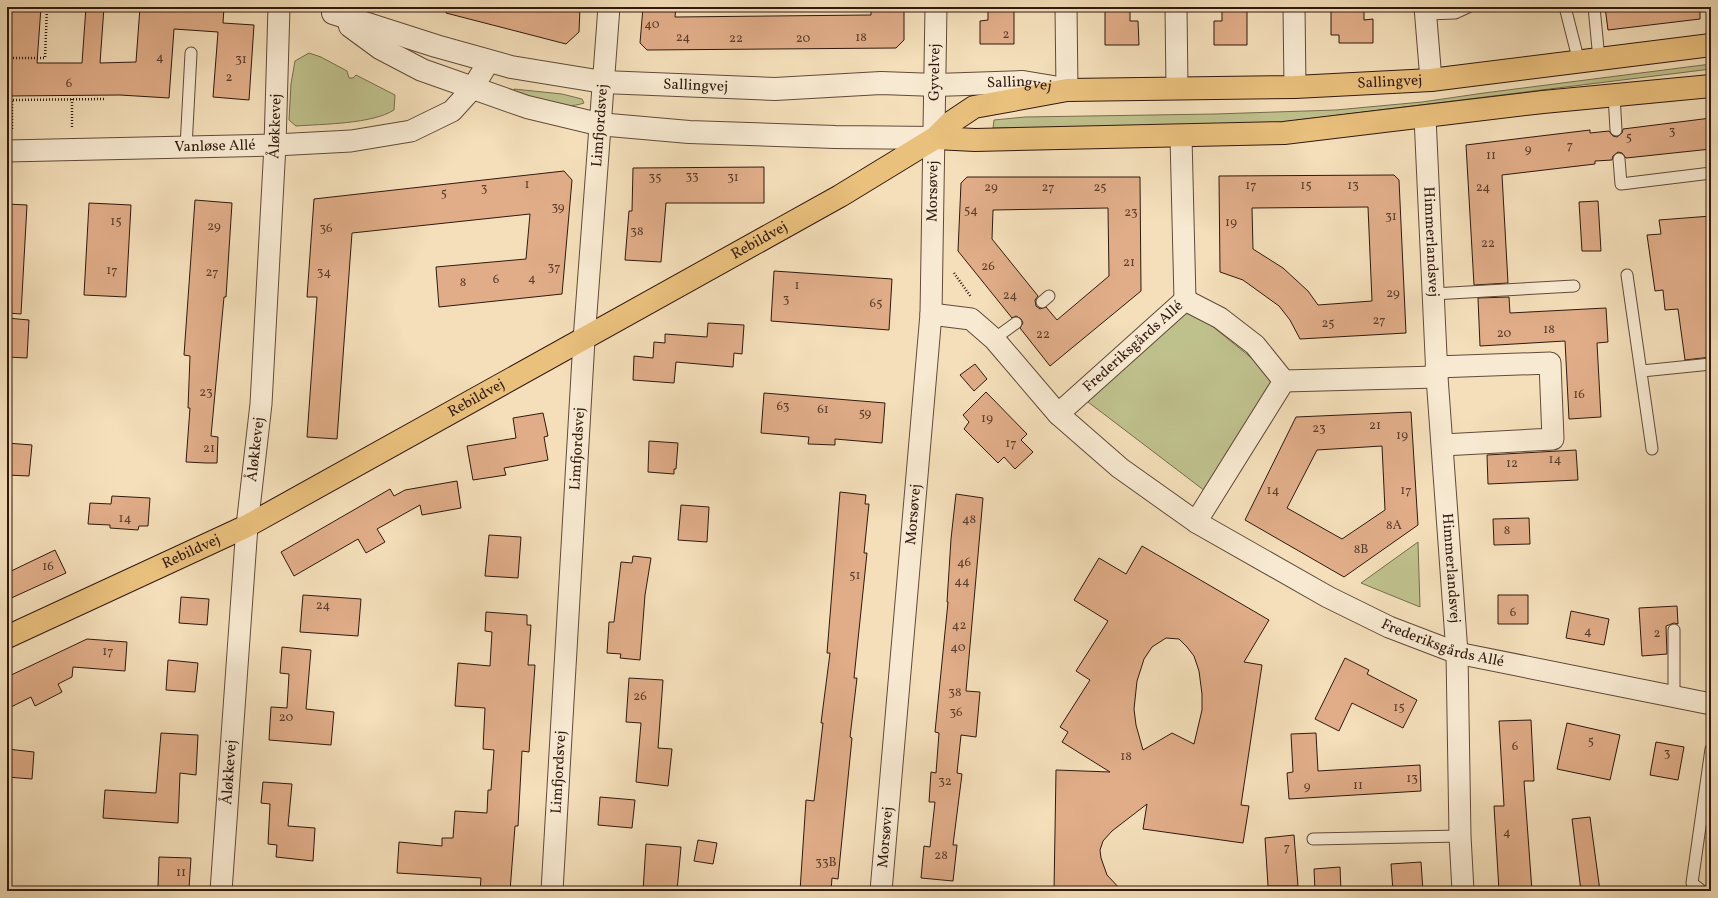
<svg xmlns="http://www.w3.org/2000/svg" width="1718" height="898" viewBox="0 0 1718 898" font-family="Vollkorn,serif">
	<style>
		.green { fill: #bfc18d; stroke: #786d4e }
		.building { fill: #e0ad88; stroke: #30190e; fill-rule: evenodd }
		.lines { fill: none; stroke-linecap: round; stroke-linejoin: round }
		.service-casing { stroke: #614a39; stroke-width: 13 }
		.minor-casing { stroke: #614a39; stroke-width: 23 }
		.tertiary-casing { stroke: #614a39; stroke-width: 24 }
		.primary-casing { stroke: #30190e; stroke-width: 24 }
		.path { stroke: #30190e; stroke-width: 2.5; stroke-dasharray: 1 2; stroke-linecap: butt }
		.service { stroke: #f8ead2; stroke-width: 11 }
		.minor { stroke: #f8ead2; stroke-width: 21 }
		.tertiary { stroke: #f8ead2; stroke-width: 22 }
		.primary { stroke: #eac07d; stroke-width: 22 }
		.labels { text-anchor: middle; dominant-baseline: central; stroke-width: 3; stroke-linejoin: round; paint-order: stroke }
		.number-label { font-size: 13px; fill: #5c3e2c }
		.street-label { font-size: 15px; fill: #30190e; stroke: #f8ead2 }
	</style>
	<rect width="100%" height="100%" fill="#f4dfba"/>
	<filter id="stains"><feTurbulence type="fractalNoise" baseFrequency=".005" numOctaves="4"/><feColorMatrix values="0 0 0 0 .2 0 0 0 0 .09 0 0 0 0 .02 0 0 0 .5 -.17"/></filter>
	<radialGradient id="worn" r=".72"><stop offset=".6" stop-color="#630" stop-opacity="0"/><stop offset="1" stop-color="#630" stop-opacity=".3"/></radialGradient>
	<!-- green -->
	<path class="green" d="M 309,53 L 321,57 L 347,71 L 349,78 L 353,78 L 356,75 L 395,95 L 394,110 C 372,124 323,124 296,126 L 289,120 L 291,84 L 295,61 Z
		M 1711,64 L 1711,69 L 1283,122 L 1185,126 L 993,128 L 994,120 L 1025,117 L 1215,114 L 1336,110 L 1422,102 L 1484,93 Z
		M 514,89 L 562,94 L 582,99 L 584,103 C 562,111 535,99 514,94 Z
		M 1186,305 L 1280,381 L 1205,491 L 1088,402 Z
		M 1418,542 L 1420,607 L 1361,583 Z"/>
	<!-- building -->
	<path class="building" d="M 9,7 L 41,7 L 37,63 L 82,63 L 86,7 L 104,7 L 100,63 L 136,62 L 140,7 L 224,7 L 223,23 L 254,25 L 249,100 L 213,97 L 218,32 L 174,29 L 169,98 L 120,95 L 7,96 L 7,42 Z
		M 447,7 L 580,7 L 579,32 L 566,44 L 446,13 Z
		M 643,7 L 676,7 L 675,17 L 871,15 L 871,7 L 904,7 L 904,40 L 896,48 L 647,50 L 640,43 Z
		M 988,7 L 1014,7 L 1014,44 L 980,44 L 980,21 L 988,20 Z
		M 1105,7 L 1130,7 L 1130,21 L 1138,21 L 1139,45 L 1105,45 Z
		M 1222,7 L 1247,7 L 1247,45 L 1214,45 L 1214,21 L 1222,21 Z
		M 1331,7 L 1364,7 L 1364,20 L 1373,19 L 1373,43 L 1339,43 L 1339,35 L 1331,35 Z
		M 1605,7 L 1700,7 L 1700,19 L 1608,30 Z
		M 1711,118 L 1711,149 L 1626,158 L 1622,153 L 1618,152 L 1613,156 L 1612,160 L 1595,161 L 1595,164 L 1502,175 L 1508,283 L 1474,285 L 1466,145 L 1590,130 L 1590,133 L 1609,131 L 1613,136 L 1617,137 L 1622,133 L 1623,129 Z
		M 764,167 L 764,203 L 666,203 L 661,262 L 625,260 L 629,211 L 632,211 L 633,168 Z
		M 564,171 L 572,180 L 562,294 L 439,307 L 436,267 L 526,259 L 530,214 L 352,233 L 337,439 L 307,437 L 317,297 L 307,297 L 314,199 Z
		M 1394,175 L 1399,180 L 1406,333 L 1300,339 L 1290,320 L 1279,306 L 1243,280 L 1220,272 L 1219,176 ZM 1368,207 L 1372,301 L 1318,305 L 1308,291 L 1283,268 L 1253,249 L 1252,208 Z
		M 967,177 L 1140,177 L 1141,291 L 1050,366 L 1020,328 L 1023,323 L 1021,319 L 1016,316 L 1012,318 L 958,251 L 961,183 ZM 1108,208 L 1109,276 L 1057,320 L 1046,307 L 1040,309 L 1036,306 L 1035,300 L 1038,296 L 992,239 L 993,210 Z
		M 195,200 L 232,203 L 226,297 L 224,297 L 211,436 L 218,437 L 217,463 L 206,463 L 186,462 L 190,408 L 188,408 L 190,356 L 184,355 Z
		M 1598,201 L 1601,251 L 1582,251 L 1579,202 Z
		M 89,203 L 131,205 L 126,297 L 84,295 Z
		M 7,204 L 27,205 L 21,314 L 7,313 Z
		M 1711,216 L 1711,357 L 1685,360 L 1678,309 L 1665,310 L 1663,290 L 1655,291 L 1647,235 L 1661,234 L 1659,220 Z
		M 774,271 L 892,279 L 889,330 L 771,321 Z
		M 1509,297 L 1510,313 L 1606,308 L 1608,342 L 1597,343 L 1601,417 L 1569,419 L 1565,341 L 1480,346 L 1478,298 Z
		M 7,318 L 29,320 L 27,358 L 7,357 Z
		M 708,323 L 744,325 L 742,354 L 734,353 L 733,367 L 676,362 L 674,383 L 633,380 L 634,356 L 653,358 L 654,342 L 665,343 L 665,334 L 707,337 Z
		M 975,364 L 987,379 L 974,391 L 960,375 Z
		M 986,392 L 1027,434 L 1021,440 L 1033,452 L 1015,469 L 1004,457 L 998,463 L 964,429 L 969,422 L 963,415 Z
		M 764,393 L 885,403 L 882,443 L 835,439 L 835,445 L 808,444 L 809,437 L 761,433 Z
		M 1411,412 L 1418,525 L 1344,577 L 1245,520 L 1296,417 ZM 1382,446 L 1385,510 L 1342,539 L 1287,508 L 1317,450 Z
		M 543,413 L 548,436 L 544,437 L 548,460 L 504,468 L 506,475 L 473,480 L 467,446 L 516,438 L 513,418 Z
		M 649,441 L 678,443 L 676,469 L 674,469 L 674,474 L 648,472 Z
		M 7,443 L 32,445 L 29,476 L 7,475 Z
		M 1576,450 L 1578,480 L 1488,484 L 1487,455 Z
		M 457,481 L 461,508 L 422,515 L 420,505 L 377,529 L 385,542 L 366,553 L 358,539 L 294,576 L 281,552 L 390,489 L 394,496 L 405,490 Z
		M 840,492 L 866,495 L 865,504 L 869,504 L 864,553 L 867,553 L 854,678 L 857,678 L 850,737 L 852,738 L 838,879 L 832,878 L 831,891 L 800,891 L 806,800 L 814,801 L 823,723 L 821,723 L 830,653 L 827,653 Z
		M 956,494 L 983,498 L 966,691 L 980,692 L 976,737 L 961,735 L 957,773 L 962,774 L 953,845 L 957,845 L 953,881 L 921,878 L 924,846 L 930,847 L 935,802 L 929,802 L 931,772 L 936,773 L 939,733 L 935,732 L 948,602 L 947,602 L 951,539 Z
		M 112,496 L 150,498 L 148,526 L 139,526 L 138,530 L 110,528 L 110,525 L 88,524 L 90,503 L 111,504 Z
		M 681,505 L 709,507 L 707,542 L 678,540 Z
		M 1529,518 L 1530,544 L 1494,545 L 1493,519 Z
		M 489,535 L 521,537 L 518,578 L 485,576 Z
		M 1142,546 L 1269,620 L 1244,662 L 1262,665 L 1241,805 L 1249,806 L 1243,843 L 1143,829 L 1147,804 L 1112,831 L 1103,841 L 1100,850 L 1101,858 L 1107,875 L 1122,891 L 1054,891 L 1056,770 L 1110,772 L 1062,742 L 1068,732 L 1060,727 L 1090,680 L 1076,671 L 1108,621 L 1074,600 L 1099,558 L 1126,574 ZM 1166,638 L 1179,639 L 1187,647 L 1194,656 L 1199,671 L 1202,694 L 1202,710 L 1194,744 L 1172,733 L 1143,750 L 1136,725 L 1134,709 L 1137,681 L 1144,659 L 1152,647 Z
		M 55,550 L 66,573 L 7,600 L 7,573 Z
		M 633,556 L 651,558 L 645,595 L 640,660 L 620,658 L 621,654 L 607,653 L 609,622 L 614,622 L 621,562 L 632,563 Z
		M 303,595 L 361,599 L 358,636 L 300,632 Z
		M 1498,595 L 1528,595 L 1528,624 L 1498,624 Z
		M 181,597 L 209,599 L 207,625 L 179,623 Z
		M 1677,606 L 1678,624 L 1674,623 L 1666,626 L 1667,654 L 1642,656 L 1639,608 Z
		M 1571,611 L 1609,619 L 1604,645 L 1566,638 Z
		M 486,612 L 527,615 L 527,625 L 531,625 L 528,665 L 535,665 L 529,752 L 522,751 L 518,826 L 515,826 L 510,891 L 480,891 L 481,878 L 397,873 L 399,842 L 442,846 L 442,838 L 453,838 L 455,811 L 487,813 L 488,790 L 491,790 L 494,750 L 483,749 L 485,708 L 455,706 L 458,663 L 490,666 L 492,632 L 485,631 Z
		M 87,639 L 127,642 L 125,671 L 73,667 L 72,677 L 58,684 L 62,692 L 35,706 L 31,697 L 7,709 L 7,677 Z
		M 282,647 L 311,650 L 306,709 L 334,712 L 331,745 L 269,740 L 271,707 L 287,708 L 289,674 L 280,673 Z
		M 1345,658 L 1369,670 L 1367,674 L 1417,700 L 1403,728 L 1352,703 L 1339,731 L 1315,719 Z
		M 168,660 L 198,663 L 195,692 L 166,690 Z
		M 629,678 L 663,680 L 658,748 L 672,749 L 668,786 L 636,782 L 641,723 L 626,722 Z
		M 1531,720 L 1534,781 L 1524,781 L 1532,891 L 1499,891 L 1494,806 L 1504,806 L 1499,721 Z
		M 1567,723 L 1620,735 L 1610,780 L 1557,769 Z
		M 161,733 L 198,735 L 196,775 L 180,773 L 178,823 L 103,818 L 105,790 L 156,793 Z
		M 1316,733 L 1318,771 L 1420,765 L 1421,791 L 1289,799 L 1287,773 L 1293,772 L 1291,734 Z
		M 1656,742 L 1684,747 L 1678,780 L 1650,775 Z
		M 7,749 L 34,752 L 32,779 L 7,777 Z
		M 263,782 L 292,784 L 288,826 L 315,828 L 313,861 L 276,857 L 277,845 L 268,844 L 270,804 L 261,803 Z
		M 600,797 L 635,800 L 632,828 L 598,825 Z
		M 1590,817 L 1600,891 L 1581,891 L 1572,819 Z
		M 1294,835 L 1298,886 L 1268,886 L 1265,838 Z
		M 698,840 L 717,843 L 713,864 L 694,861 Z
		M 646,844 L 681,847 L 677,891 L 643,891 Z
		M 159,857 L 191,858 L 189,888 L 158,887 Z
		M 1421,862 L 1423,891 L 1393,891 L 1391,864 Z
		M 1340,867 L 1341,891 L 1315,891 L 1314,869 Z"/>
	<g class="lines">
		<defs>
			<path id="service" d="M 1565,7 L 1579,62
				M 1594,7 L 1599,59
				M 1426,14 L 1455,13 L 1468,7
				M 1614,95 L 1616,130
				M 186,147 L 191,53
				M 1619,159 L 1621,184 L 1711,173
				M 1627,275 L 1652,449
				M 1433,294 L 1574,286
				M 1042,302 L 1049,296
				M 994,339 L 1016,323
				M 1642,371 L 1711,364
				M 1674,697 L 1674,630
				M 1313,839 L 1460,836
				M 1702,891 L 1692,883 L 1711,749"/>
			<g id="minor">
				<path d="M 1066,7 L 1067,90"/>
				<path d="M 1176,7 L 1177,88"/>
				<path d="M 1294,7 L 1295,87"/>
				<path d="M 1425,7 L 1431,80"/>
				<path id="s1" d="M 1425,117 L 1437,377 L 1457,653 L 1460,836 L 1463,891"/>
				<path d="M 1181,137 L 1185,300"/>
				<path id="s2" d="M 7,151 L 275,145 L 351,141 L 411,131 L 452,111 L 472,89 L 489,61"/>
				<path id="s3" d="M 931,314 L 971,319 L 994,339 L 1058,414 L 1120,468 L 1196,522 L 1328,597 L 1389,627 L 1457,653 L 1711,704"/>
				<path d="M 1436,367 L 1550,363 L 1553,439 L 1443,445"/>
				<path d="M 1284,381 L 1437,377"/>
				<path id="s4" d="M 1058,414 L 1185,300 L 1220,318 L 1255,345 L 1284,381 L 1196,522"/>
				<path id="s5" d="M 221,891 L 247,526 L 261,404 L 275,145 L 279,7"/>
				<path id="s6" d="M 552,891 L 584,340 L 609,7"/>
				<path id="s7" d="M 881,891 L 931,314 L 936,7"/>
			</g>
			<g id="tertiary">
				<path id="s8" d="M 333,13 L 436,46 L 511,67 L 603,82 L 775,89 L 881,83 L 936,85 L 1023,82 L 1065,89"/>
				<path d="M 350,26 L 380,48 L 422,70 L 527,107 L 598,124 L 689,132 L 835,137 L 935,138"/>
			</g>
			<g id="primary">
				<path d="M 935,138 L 975,140 L 1284,133 L 1543,102 L 1711,86"/>
				<path id="s9" d="M 7,637 L 247,526 L 840,196 L 935,138 L 950,123 L 974,107 L 1067,90 L 1295,87 L 1431,80 L 1711,45"/>
			</g>
		</defs>
		<!-- service casing -->
		<use href="#service" class="service-casing"/>
		<!-- minor casing -->
		<use href="#minor" class="minor-casing"/>
		<!-- tertiary casing -->
		<use href="#tertiary" class="tertiary-casing"/>
		<!-- primary casing -->
		<use href="#primary" class="primary-casing"/>
		<!-- path -->
		<path class="path" d="M 7,58 L 45,58 L 47,7
			M 72,99 L 72,129
			M 12,129 L 12,100 L 106,99
			M 954,273 L 971,297"/>
		<!-- service -->
		<use href="#service" class="service"/>
		<!-- minor -->
		<use href="#minor" class="minor"/>
		<!-- tertiary -->
		<use href="#tertiary" class="tertiary"/>
		<!-- primary -->
		<use href="#primary" class="primary"/>
	</g>
	<g class="labels">
		<!-- number labels -->
		<g class="number-label">
			<text x="652" y="25">40</text>
			<text x="1006" y="35">2</text>
			<text x="683" y="38">24</text>
			<text x="861" y="38">18</text>
			<text x="736" y="39">22</text>
			<text x="803" y="39">20</text>
			<text x="160" y="58">4</text>
			<text x="241" y="60">31</text>
			<text x="229" y="78">2</text>
			<text x="69" y="84">6</text>
			<text x="1672" y="132">3</text>
			<text x="1629" y="138">5</text>
			<text x="1570" y="146">7</text>
			<text x="1528" y="150">9</text>
			<text x="1491" y="156">11</text>
			<text x="692" y="177">33</text>
			<text x="655" y="178">35</text>
			<text x="733" y="178">31</text>
			<text x="527" y="185">1</text>
			<text x="1251" y="186">17</text>
			<text x="1306" y="186">15</text>
			<text x="1353" y="186">13</text>
			<text x="991" y="188">29</text>
			<text x="1048" y="188">27</text>
			<text x="1100" y="188">25</text>
			<text x="1483" y="188">24</text>
			<text x="484" y="189">3</text>
			<text x="444" y="194">5</text>
			<text x="558" y="208">39</text>
			<text x="971" y="211">54</text>
			<text x="1131" y="213">23</text>
			<text x="1391" y="217">31</text>
			<text x="116" y="222">15</text>
			<text x="1231" y="223">19</text>
			<text x="214" y="227">29</text>
			<text x="326" y="229">36</text>
			<text x="637" y="232">38</text>
			<text x="1488" y="244">22</text>
			<text x="1129" y="263">21</text>
			<text x="988" y="267">26</text>
			<text x="554" y="268">37</text>
			<text x="112" y="271">17</text>
			<text x="212" y="273">27</text>
			<text x="324" y="273">34</text>
			<text x="532" y="279">4</text>
			<text x="496" y="280">6</text>
			<text x="463" y="283">8</text>
			<text x="797" y="286">1</text>
			<text x="1393" y="294">29</text>
			<text x="1010" y="296">24</text>
			<text x="786" y="300">3</text>
			<text x="876" y="304">65</text>
			<text x="1379" y="321">27</text>
			<text x="1328" y="324">25</text>
			<text x="1549" y="330">18</text>
			<text x="1504" y="334">20</text>
			<text x="1043" y="335">22</text>
			<text x="206" y="393">23</text>
			<text x="1579" y="395">16</text>
			<text x="783" y="407">63</text>
			<text x="823" y="410">61</text>
			<text x="865" y="414">59</text>
			<text x="987" y="419">19</text>
			<text x="1375" y="426">21</text>
			<text x="1319" y="429">23</text>
			<text x="1402" y="436">19</text>
			<text x="1011" y="444">17</text>
			<text x="209" y="449">21</text>
			<text x="1555" y="460">14</text>
			<text x="1512" y="464">12</text>
			<text x="1273" y="491">14</text>
			<text x="1406" y="491">17</text>
			<text x="125" y="519">14</text>
			<text x="969" y="520">48</text>
			<text x="1394" y="526">8A</text>
			<text x="1507" y="531">8</text>
			<text x="1361" y="550">8B</text>
			<text x="964" y="563">46</text>
			<text x="48" y="567">16</text>
			<text x="855" y="576">51</text>
			<text x="962" y="582">44</text>
			<text x="323" y="606">24</text>
			<text x="1513" y="613">6</text>
			<text x="959" y="626">42</text>
			<text x="1588" y="632">4</text>
			<text x="1657" y="634">2</text>
			<text x="958" y="648">40</text>
			<text x="108" y="652">17</text>
			<text x="955" y="693">38</text>
			<text x="640" y="697">26</text>
			<text x="1399" y="708">15</text>
			<text x="956" y="713">36</text>
			<text x="286" y="718">20</text>
			<text x="1591" y="742">5</text>
			<text x="1515" y="747">6</text>
			<text x="1667" y="754">3</text>
			<text x="1126" y="757">18</text>
			<text x="1412" y="779">13</text>
			<text x="945" y="782">32</text>
			<text x="1358" y="786">11</text>
			<text x="1307" y="787">9</text>
			<text x="1507" y="833">4</text>
			<text x="1287" y="848">7</text>
			<text x="941" y="856">28</text>
			<text x="826" y="863">33B</text>
			<text x="181" y="873">11</text>
		</g>
		<!-- street labels -->
		<g class="street-label">
			<text stroke="none"><textPath href="#s7" startOffset="821">Gyvelvej</textPath></text>
			<text stroke="none"><textPath href="#s9" startOffset="1522">Sallingvej</textPath></text>
			<text stroke="none"><textPath href="#s8" startOffset="372">Sallingvej</textPath></text>
			<text stroke="none"><textPath href="#s8" startOffset="696">Sallingvej</textPath></text>
			<text stroke="none"><textPath href="#s5" startOffset="767">Åløkkevej</textPath></text>
			<text stroke="none"><textPath href="#s6" startOffset="767">Limfjordsvej</textPath></text>
			<text stroke="none"><textPath href="#s2" startOffset="208">Vanløse Allé</textPath></text>
			<text stroke="none"><textPath href="#s7" startOffset="702">Morsøvej</textPath></text>
			<text stroke="none"><textPath href="#s9" startOffset="851">Rebildvej</textPath></text>
			<text stroke="none"><textPath href="#s1" startOffset="125">Himmerlandsvej</textPath></text>
			<text stroke="none"><textPath href="#s4" startOffset="101">Frederiksgårds Allé</textPath></text>
			<text stroke="none"><textPath href="#s9" startOffset="527">Rebildvej</textPath></text>
			<text stroke="none"><textPath href="#s5" startOffset="443">Åløkkevej</textPath></text>
			<text stroke="none"><textPath href="#s6" startOffset="443">Limfjordsvej</textPath></text>
			<text stroke="none"><textPath href="#s7" startOffset="378">Morsøvej</textPath></text>
			<text stroke="none"><textPath href="#s9" startOffset="203">Rebildvej</textPath></text>
			<text stroke="none"><textPath href="#s1" startOffset="452">Himmerlandsvej</textPath></text>
			<text stroke="none"><textPath href="#s3" startOffset="621">Frederiksgårds Allé</textPath></text>
			<text stroke="none"><textPath href="#s5" startOffset="119">Åløkkevej</textPath></text>
			<text stroke="none"><textPath href="#s6" startOffset="119">Limfjordsvej</textPath></text>
			<text stroke="none"><textPath href="#s7" startOffset="54">Morsøvej</textPath></text>
		</g>
	</g>
	<!-- margin -->
	<rect width="1718" height="898" fill="none" stroke="#f4dfba" stroke-width="24"/>
	<rect x="8" y="8" width="1702" height="882" fill="none" stroke="#30190e" stroke-width="2"/>
	<rect x="12" y="12" width="1694" height="874" fill="none" stroke="#30190e"/>
	<rect width="100%" height="100%" filter="url(#stains)"/>
	<rect width="100%" height="100%" fill="url(#worn)"/>
</svg>
